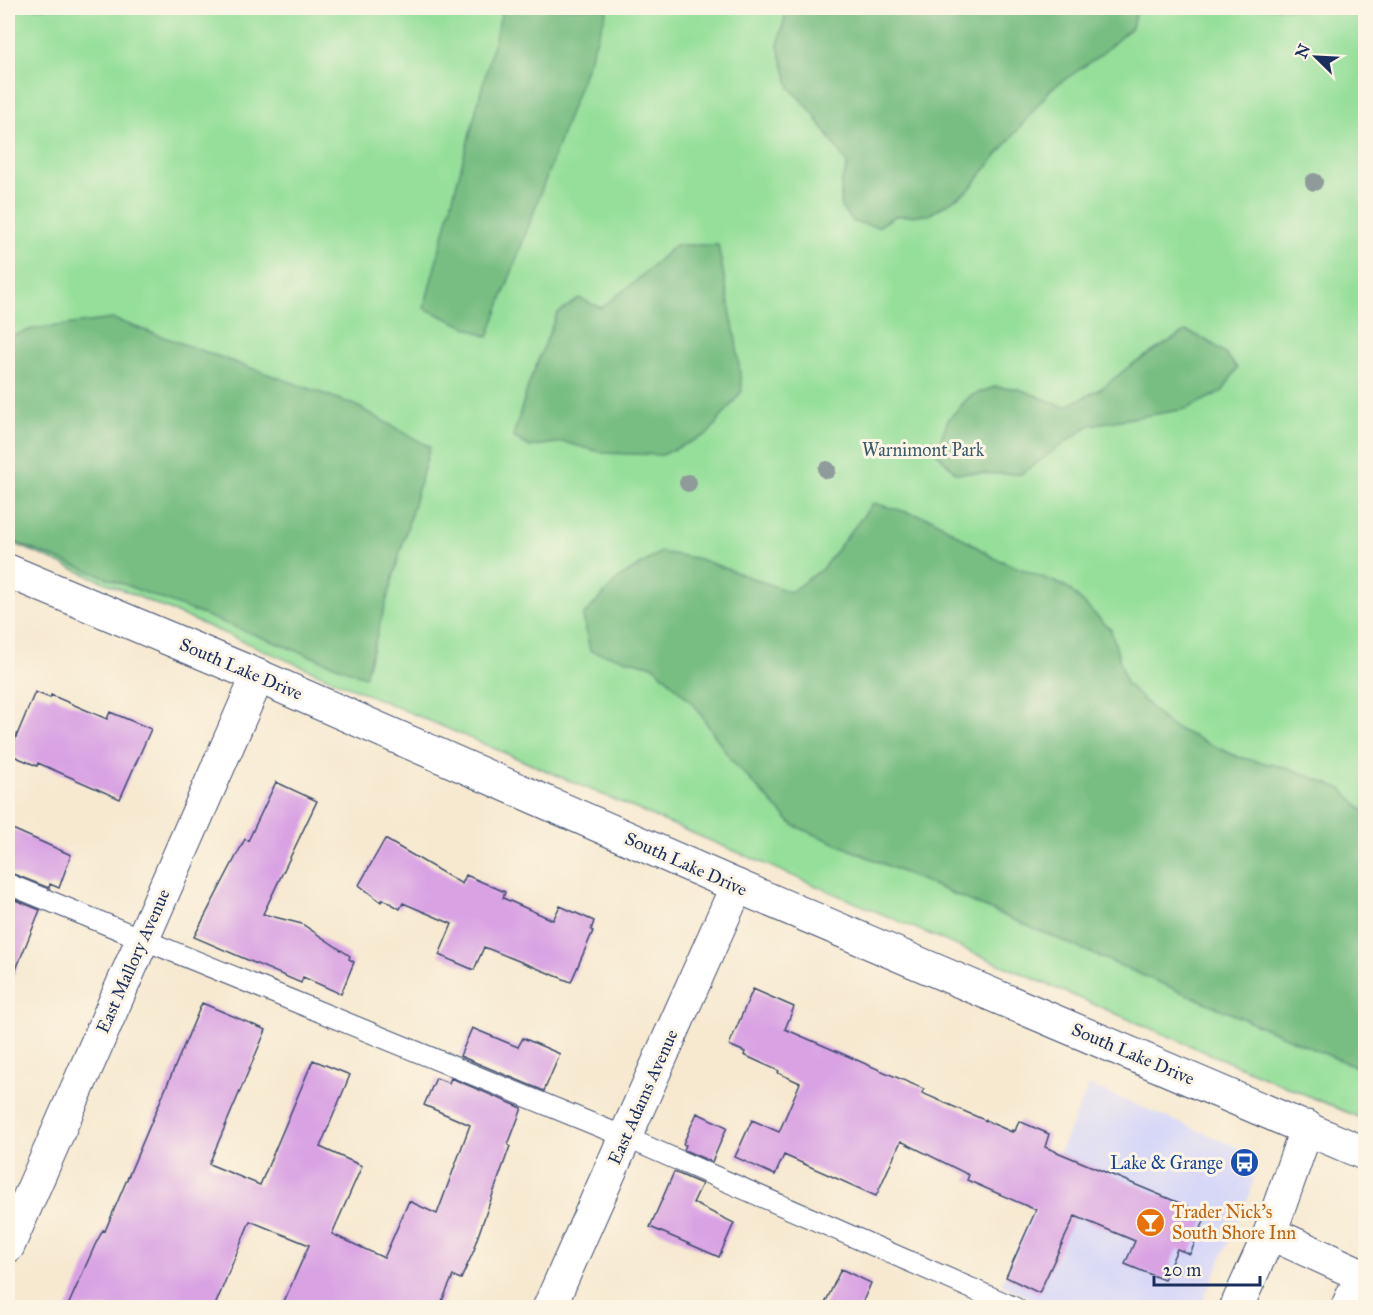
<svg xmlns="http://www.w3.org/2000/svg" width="1373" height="1315" viewBox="0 0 1373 1315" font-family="'IM FELL Great Primer',serif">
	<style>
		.built { fill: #d7d7f8 }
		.green { fill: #95df9a; stroke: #58877c; stroke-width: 1.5 }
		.forest { fill: #78be82; stroke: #4a7670; stroke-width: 1.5 }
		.building { fill: #d9a3e3 }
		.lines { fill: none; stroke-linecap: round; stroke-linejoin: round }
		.service-casing { stroke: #3c4b6f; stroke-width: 22 }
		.minor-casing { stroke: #3c4b6f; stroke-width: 35 }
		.secondary-casing { stroke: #3c4b6f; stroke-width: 35 }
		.service { stroke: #fff; stroke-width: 20 }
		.minor { stroke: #fff; stroke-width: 33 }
		.secondary { stroke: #fff; stroke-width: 33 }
		.tree { fill: #8f9b9a }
		.labels { text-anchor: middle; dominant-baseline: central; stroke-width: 6; stroke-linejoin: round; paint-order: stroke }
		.park-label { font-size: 18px; fill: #3a5b6d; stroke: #fcf5e5 }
		.street-label { font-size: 18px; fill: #1b2f5e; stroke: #fcf5e5 }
		.transit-label { font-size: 18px; fill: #164399; stroke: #fcf5e5; text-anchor: end }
		.food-label { font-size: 18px; fill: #c56008; stroke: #fcf5e5; text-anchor: start }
	</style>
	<rect width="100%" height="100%" fill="#fcf5e5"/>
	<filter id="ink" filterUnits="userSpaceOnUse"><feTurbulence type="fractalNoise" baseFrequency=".0167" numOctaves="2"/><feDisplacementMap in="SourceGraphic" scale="12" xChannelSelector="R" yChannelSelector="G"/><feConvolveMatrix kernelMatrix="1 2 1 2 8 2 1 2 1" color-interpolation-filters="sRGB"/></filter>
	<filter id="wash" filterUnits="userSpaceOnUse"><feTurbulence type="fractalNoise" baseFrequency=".008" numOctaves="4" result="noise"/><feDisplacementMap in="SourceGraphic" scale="24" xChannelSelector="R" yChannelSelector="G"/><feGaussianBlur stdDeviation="1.35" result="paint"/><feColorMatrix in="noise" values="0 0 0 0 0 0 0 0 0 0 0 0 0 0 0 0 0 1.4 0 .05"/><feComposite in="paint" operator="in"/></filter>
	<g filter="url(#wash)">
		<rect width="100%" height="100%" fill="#f7e9d0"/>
		<!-- built -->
		<path class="built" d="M 1089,1085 L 1233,1145 L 1245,1153 L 1252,1162 L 1253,1183 L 1248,1198 L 1200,1307 L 1052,1307 L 1001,1285 Z"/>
		<!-- green -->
		<path class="green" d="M 8,8 L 1365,8 L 1365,1120 L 8,541 Z"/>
		<!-- forest -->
		<path class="forest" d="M 503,8 L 608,8 L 488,337 L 424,308 Z
			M 787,8 L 1137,8 L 1132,27 L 1099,56 L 1051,89 L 968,191 L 929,215 L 895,216 L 878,227 L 854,222 L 841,208 L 841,184 L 848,165 L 813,113 L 790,88 L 778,46 Z
			M 675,245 L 718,245 L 736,341 L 742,391 L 708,434 L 662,455 L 604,453 L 564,442 L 530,447 L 513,437 L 529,383 L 557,314 L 579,298 L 601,308 L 636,281 Z
			M 113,319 L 355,405 L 430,447 L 365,677 L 8,540 L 8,337 L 33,329 Z
			M 1186,331 C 1207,339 1224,349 1237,368 L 1223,391 L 1186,409 L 1090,425 L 1021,474 L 956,473 L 936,452 L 948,420 L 970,396 L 995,387 L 1019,389 L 1065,407 L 1102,388 L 1131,365 Z
			M 873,503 L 933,519 L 994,558 L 1067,587 L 1111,630 L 1126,683 L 1169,725 L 1238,757 L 1288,768 L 1342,789 L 1365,812 L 1365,1071 L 793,825 L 731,760 L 695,706 L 654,666 L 590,651 L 583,616 L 619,578 L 661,552 L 700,559 L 790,592 L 822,569 Z"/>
		<g id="blocks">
			<!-- building -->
			<path class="building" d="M 35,692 L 50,698 L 51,695 L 107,719 L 110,712 L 151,729 L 120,799 L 38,763 L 37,766 L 9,754 Z
				M 276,782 L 317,801 L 263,914 L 302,924 L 350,956 L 349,959 L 354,962 L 341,994 L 303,977 L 301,983 L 194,937 L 245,839 L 248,841 Z
				M 8,827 L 71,855 L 59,888 L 50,884 L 49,888 L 8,872 Z
				M 385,839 L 462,884 L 466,875 L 505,892 L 503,898 L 553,920 L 560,906 L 594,921 L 591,930 L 593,931 L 571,982 L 484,947 L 474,970 L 439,955 L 452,924 L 403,903 L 400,909 L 383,899 L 381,902 L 359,885 Z
				M 8,897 L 40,910 L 9,987 L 8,987 Z
				M 753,989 L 794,1007 L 785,1029 L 924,1089 L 922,1093 L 1012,1132 L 1012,1130 L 1015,1131 L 1019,1121 L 1049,1134 L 1045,1147 L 1189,1207 L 1187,1212 L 1205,1219 L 1190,1254 L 1177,1249 L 1164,1280 L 1125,1264 L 1135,1241 L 1075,1216 L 1039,1293 L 1006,1277 L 1036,1210 L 967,1180 L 969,1175 L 901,1141 L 876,1196 L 784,1155 L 775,1175 L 735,1157 L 752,1120 L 779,1132 L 800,1083 L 778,1073 L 779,1071 L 744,1055 L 745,1052 L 729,1045 Z
				M 202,1003 L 266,1030 L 209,1164 L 260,1185 L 313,1060 L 350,1075 L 320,1147 L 362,1166 L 332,1234 L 384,1258 L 409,1201 L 437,1214 L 470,1125 L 424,1105 L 436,1078 L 449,1083 L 451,1078 L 522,1108 L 508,1145 L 510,1146 L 474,1247 L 475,1248 L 461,1279 L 453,1276 L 439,1308 L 281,1308 L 309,1245 L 250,1221 L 214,1308 L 67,1308 L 95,1245 L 103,1230 L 105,1231 Z
				M 472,1028 L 518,1047 L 523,1038 L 560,1054 L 544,1091 L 460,1056 Z
				M 697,1113 L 727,1127 L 712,1162 L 684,1150 L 686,1145 L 683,1144 Z
				M 674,1172 L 702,1184 L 693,1203 L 734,1223 L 719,1257 L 650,1227 Z
				M 841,1269 L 871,1283 L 860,1308 L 823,1308 Z"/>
		</g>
	</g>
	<g filter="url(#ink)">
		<use href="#blocks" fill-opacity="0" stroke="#3c4b6f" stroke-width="1.5"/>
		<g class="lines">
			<defs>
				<path id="service" d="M 8,884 L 625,1137 L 1016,1308"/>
				<path id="minor" d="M 1270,1233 L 1366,1277
					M 8,1246 L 258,676
					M 549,1308 L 737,886
					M 1236,1308 L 1270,1233 L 1307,1127
					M 1347,1308 L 1362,1275"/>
				<path id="secondary" d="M 8,571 L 258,676 L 737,886 L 1366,1154"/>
			</defs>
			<!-- service casing -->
			<use href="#service" class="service-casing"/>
			<!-- minor casing -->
			<use href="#minor" class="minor-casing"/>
			<!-- secondary casing -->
			<use href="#secondary" class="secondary-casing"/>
			<!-- service -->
			<use href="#service" class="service"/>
			<!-- minor -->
			<use href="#minor" class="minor"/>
			<!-- secondary -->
			<use href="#secondary" class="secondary"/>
		</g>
		<!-- trees -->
		<g class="tree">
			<circle cx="1314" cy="182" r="9"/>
			<circle cx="827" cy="470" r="9"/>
			<circle cx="688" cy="483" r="9"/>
		</g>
	</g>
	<!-- icons -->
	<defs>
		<symbol id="bus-disc" viewBox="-11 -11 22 22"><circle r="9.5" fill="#1a4fb4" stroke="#fcf5e5"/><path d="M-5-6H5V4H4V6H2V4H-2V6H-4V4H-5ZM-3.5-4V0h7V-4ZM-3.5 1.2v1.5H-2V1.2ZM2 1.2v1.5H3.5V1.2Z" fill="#fff"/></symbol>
		<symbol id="bar-disc" viewBox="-11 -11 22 22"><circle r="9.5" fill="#e8710a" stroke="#fcf5e5"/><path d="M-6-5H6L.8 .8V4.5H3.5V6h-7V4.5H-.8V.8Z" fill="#fff"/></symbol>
	</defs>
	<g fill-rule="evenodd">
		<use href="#bus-disc" x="1228" y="1146" width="33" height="33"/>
		<use href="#bar-disc" x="1134" y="1206" width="33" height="33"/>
	</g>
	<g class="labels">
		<!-- park labels -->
		<g class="park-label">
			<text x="923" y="450">Warnimont Park</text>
		</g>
		<!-- street labels -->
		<g class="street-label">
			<text transform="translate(241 669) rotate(23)">South Lake Drive</text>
			<text transform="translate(686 864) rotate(24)">South Lake Drive</text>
			<text transform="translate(133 961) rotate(-66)">East Mallory Avenue</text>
			<text transform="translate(1133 1054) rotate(23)">South Lake Drive</text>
			<text transform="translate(643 1097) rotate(-66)">East Adams Avenue</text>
		</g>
		<!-- transit labels -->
		<g class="transit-label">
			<text x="1223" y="1163">Lake &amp; Grange</text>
		</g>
		<!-- food labels -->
		<g class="food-label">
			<text x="1172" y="1212">Trader Nick's<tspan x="1172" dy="21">South Shore Inn</tspan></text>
		</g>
	</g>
	<!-- margin -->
	<rect width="1373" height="1315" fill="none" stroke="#fcf5e5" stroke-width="30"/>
	<!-- north arrow -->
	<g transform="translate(1316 57) rotate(294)" stroke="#fcf5e5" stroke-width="4.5" paint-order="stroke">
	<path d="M0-4.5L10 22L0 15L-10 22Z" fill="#1b2f5e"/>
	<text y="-9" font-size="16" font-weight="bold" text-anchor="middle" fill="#1b2f5e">N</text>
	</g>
	<!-- scale -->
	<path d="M1154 1276v9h106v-9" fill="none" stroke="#1b2f5e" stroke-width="3"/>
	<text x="1163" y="1276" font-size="18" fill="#1b2f5e" stroke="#fcf5e5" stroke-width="4.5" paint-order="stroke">20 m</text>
</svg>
